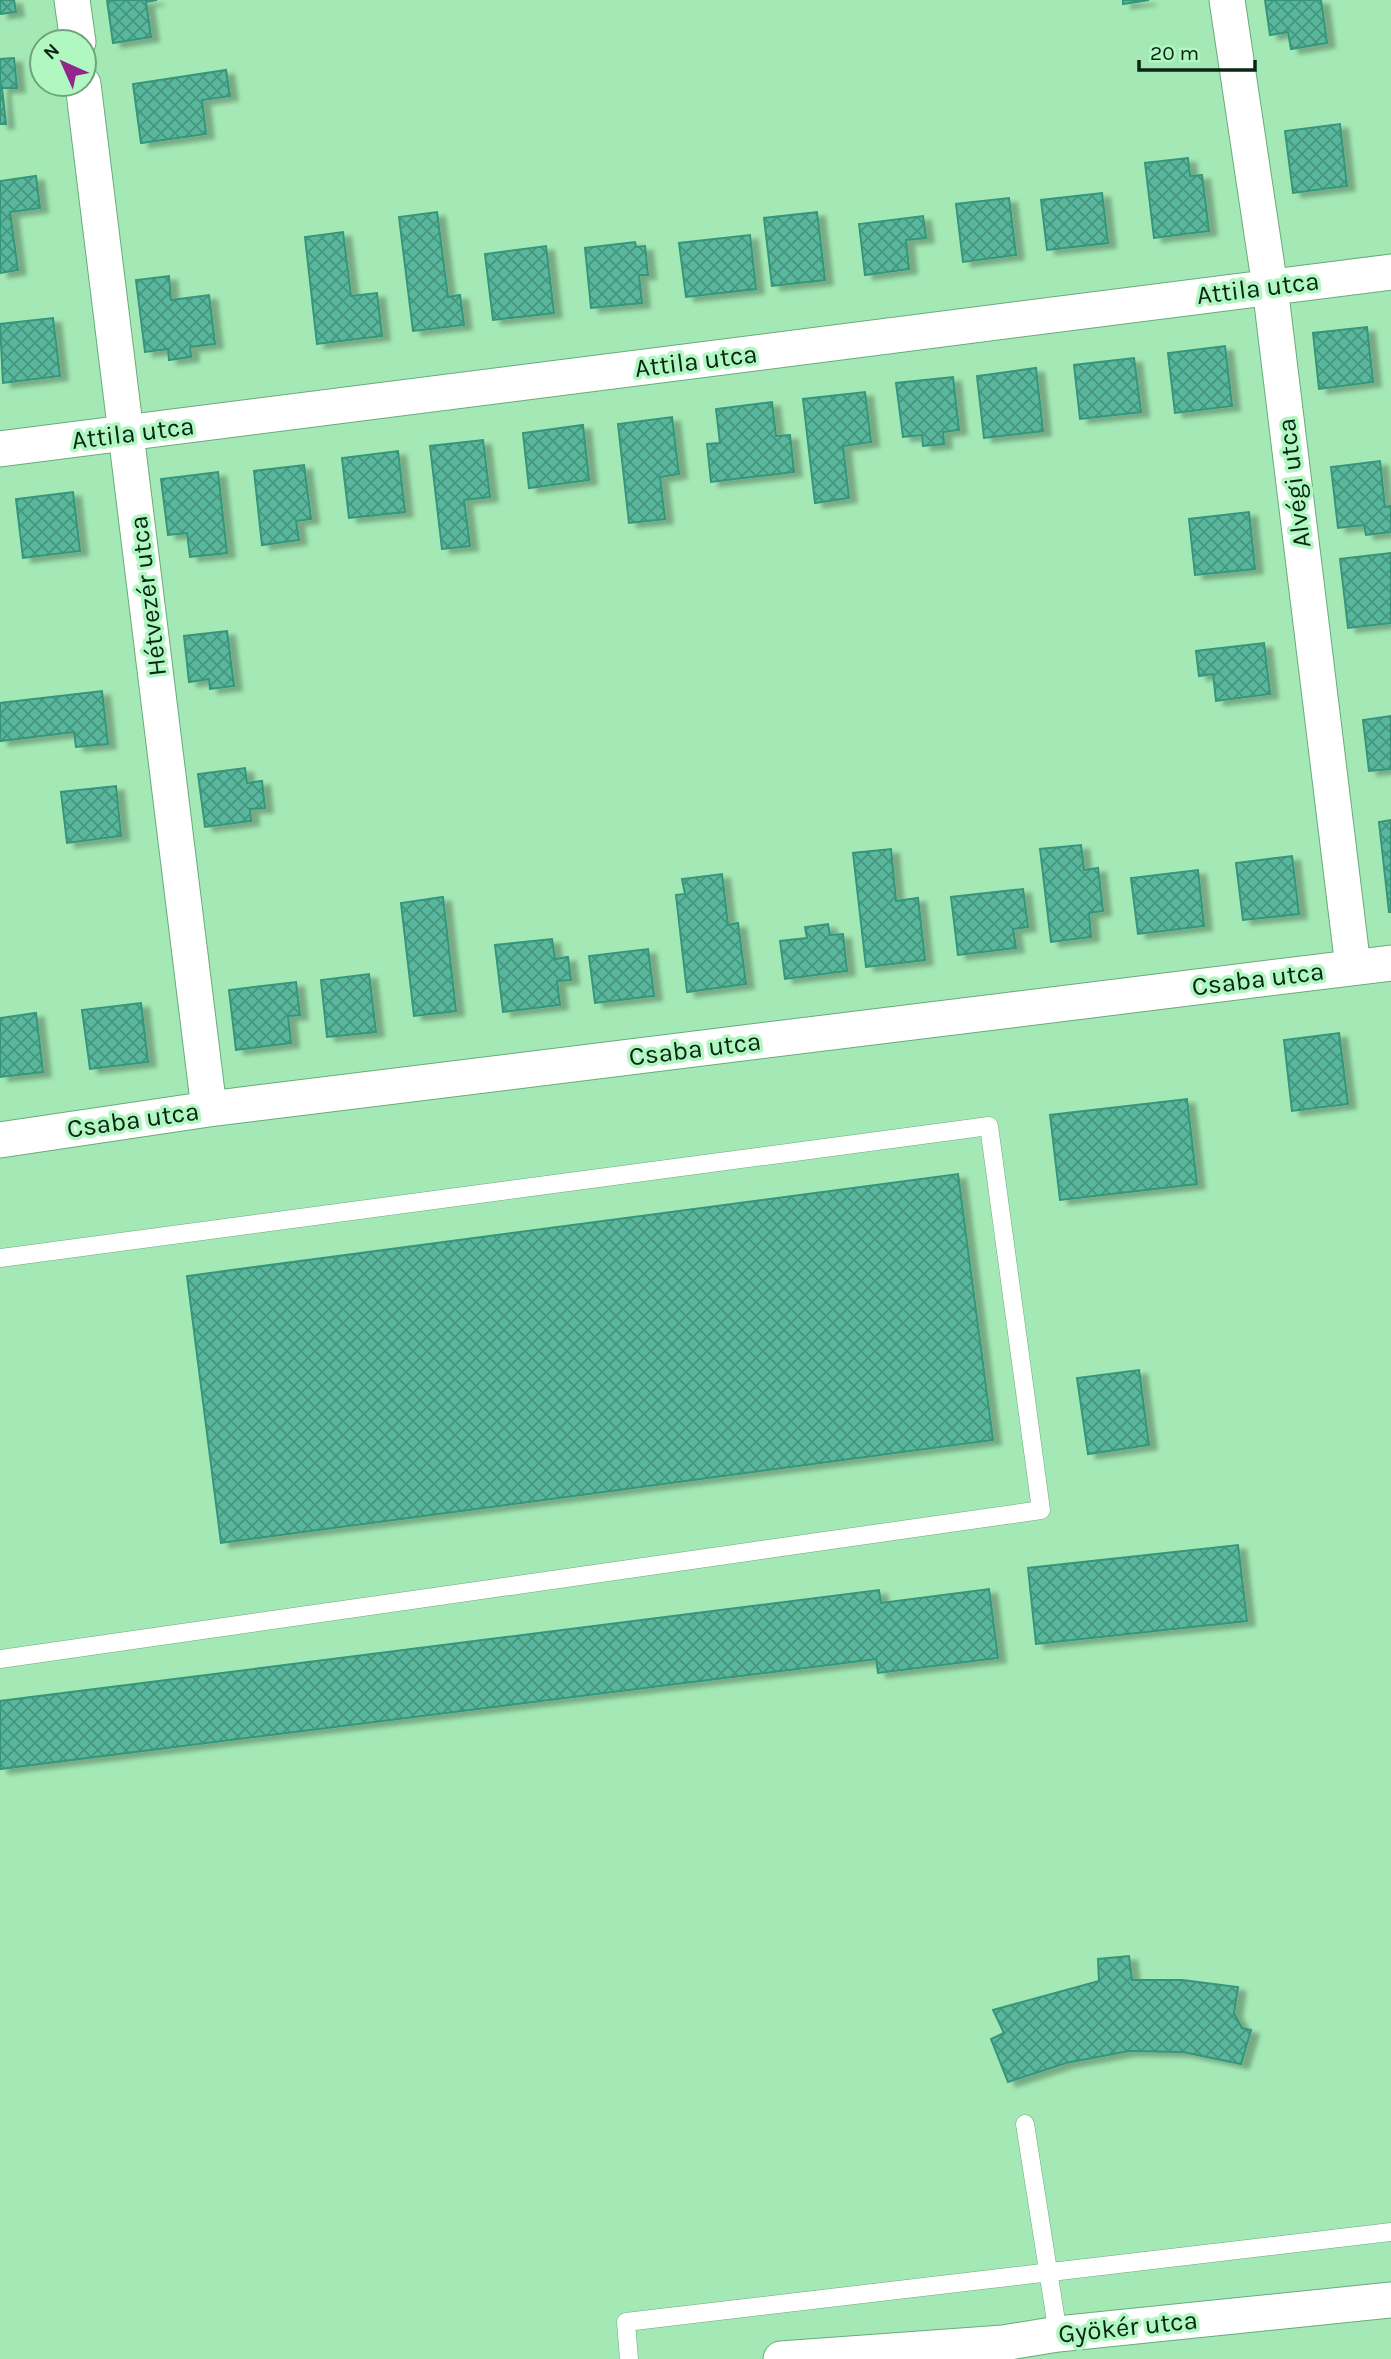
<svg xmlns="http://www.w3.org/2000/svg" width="1391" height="2359" viewBox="0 0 1391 2359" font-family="Karla,sans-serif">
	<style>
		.building { fill: url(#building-cross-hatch); stroke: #34967c; stroke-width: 2; filter: url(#shadow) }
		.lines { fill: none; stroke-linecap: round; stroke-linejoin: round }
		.service-casing { stroke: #68ab7a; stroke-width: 19 }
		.minor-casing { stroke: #68ab7a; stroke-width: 37 }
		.service { stroke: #fff; stroke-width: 18 }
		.minor { stroke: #fff; stroke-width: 35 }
		.labels { text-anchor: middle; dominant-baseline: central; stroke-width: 7; stroke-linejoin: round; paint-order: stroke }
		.street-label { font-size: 26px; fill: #092613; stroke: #b1f7c2 }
	</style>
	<defs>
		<pattern id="building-cross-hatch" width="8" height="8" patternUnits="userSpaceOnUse" patternTransform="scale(1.75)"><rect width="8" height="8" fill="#58b79c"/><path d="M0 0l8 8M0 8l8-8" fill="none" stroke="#47957e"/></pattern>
		<filter id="shadow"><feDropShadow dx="8" dy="4.5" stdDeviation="2" flood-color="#0004"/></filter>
	</defs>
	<rect width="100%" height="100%" fill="#a4e9b5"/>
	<!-- building -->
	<path class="building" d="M 0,0 L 14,0 L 16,12 L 0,14 Z
		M 107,0 L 157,0 L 146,2 L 151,37 L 113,43 Z
		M 1123,0 L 1149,0 L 1123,4 Z
		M 1265,0 L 1321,0 L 1327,43 L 1291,49 L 1288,32 L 1270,35 Z
		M 14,58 L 17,88 L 2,88 L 6,124 L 0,124 L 0,59 Z
		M 226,70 L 230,96 L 202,100 L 206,134 L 141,143 L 133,84 Z
		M 1340,124 L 1347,186 L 1293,193 L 1285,131 Z
		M 1188,158 L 1190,176 L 1202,175 L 1209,231 L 1154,238 L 1145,163 Z
		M 36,176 L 40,208 L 10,212 L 18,270 L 0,273 L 0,181 Z
		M 1102,193 L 1108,243 L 1047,250 L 1041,200 Z
		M 1009,198 L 1016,255 L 963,262 L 956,204 Z
		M 437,212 L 448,297 L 460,295 L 464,325 L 413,331 L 399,217 Z
		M 817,212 L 825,280 L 772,286 L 764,218 Z
		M 923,216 L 926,238 L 906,240 L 909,269 L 865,275 L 859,224 Z
		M 343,232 L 351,296 L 377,293 L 382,336 L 317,344 L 305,237 Z
		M 750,235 L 756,289 L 686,297 L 679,243 Z
		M 635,242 L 636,247 L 645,246 L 648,275 L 639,275 L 642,303 L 591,308 L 585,248 Z
		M 546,246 L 554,313 L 493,320 L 485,254 Z
		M 169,276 L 171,300 L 209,295 L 215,344 L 190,347 L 191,357 L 169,360 L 168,349 L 145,352 L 136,280 Z
		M 53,318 L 60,376 L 3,383 L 0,324 Z
		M 1367,327 L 1373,382 L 1319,389 L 1313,333 Z
		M 1225,346 L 1232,406 L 1175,413 L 1168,353 Z
		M 1134,358 L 1141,412 L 1080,419 L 1074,365 Z
		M 1036,368 L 1043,431 L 984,438 L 977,376 Z
		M 953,377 L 959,430 L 943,432 L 944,444 L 923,446 L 922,435 L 903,437 L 896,383 Z
		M 865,392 L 871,442 L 843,446 L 849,498 L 815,503 L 803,399 Z
		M 772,402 L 776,436 L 790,435 L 794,472 L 711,482 L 707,444 L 720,443 L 716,409 Z
		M 672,417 L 679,474 L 660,477 L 665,519 L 629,523 L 618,424 Z
		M 583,425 L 589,480 L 529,488 L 523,433 Z
		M 483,440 L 490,497 L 464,500 L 470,546 L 442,549 L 430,446 Z
		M 398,451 L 405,512 L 349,518 L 342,458 Z
		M 1380,461 L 1385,507 L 1391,506 L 1391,532 L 1366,535 L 1364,525 L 1338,528 L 1331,467 Z
		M 304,465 L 311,519 L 296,521 L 299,540 L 262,545 L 254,471 Z
		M 218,472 L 227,553 L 190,557 L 187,533 L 168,535 L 161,479 Z
		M 73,492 L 80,551 L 23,558 L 16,499 Z
		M 1249,512 L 1255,569 L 1195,575 L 1189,519 Z
		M 1391,553 L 1391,623 L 1348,628 L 1340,559 Z
		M 227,631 L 234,686 L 210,689 L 209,679 L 189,682 L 184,636 Z
		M 1264,643 L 1270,694 L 1216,701 L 1213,674 L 1199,676 L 1196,651 Z
		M 102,691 L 108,744 L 76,747 L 74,732 L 0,741 L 0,703 Z
		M 1391,716 L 1391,769 L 1369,771 L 1363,720 Z
		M 245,768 L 247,783 L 262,781 L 265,808 L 250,809 L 251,821 L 205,827 L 198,774 Z
		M 116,786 L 121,836 L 67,843 L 61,792 Z
		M 1391,820 L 1391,912 L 1389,912 L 1379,822 Z
		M 1081,845 L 1084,870 L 1098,868 L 1103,911 L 1089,913 L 1091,937 L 1051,942 L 1040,849 Z
		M 891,849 L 896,901 L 918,898 L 925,960 L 866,967 L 853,853 Z
		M 1292,856 L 1299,914 L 1243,920 L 1236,863 Z
		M 1198,870 L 1204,926 L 1138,934 L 1131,878 Z
		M 722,874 L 728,925 L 738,923 L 746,984 L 687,992 L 676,895 L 685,894 L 682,879 Z
		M 1023,889 L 1028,927 L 1013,929 L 1016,948 L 958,955 L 951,897 Z
		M 443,897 L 456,1011 L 414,1016 L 401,903 Z
		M 828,924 L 830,935 L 843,934 L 847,971 L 785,979 L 780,941 L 807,938 L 805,927 Z
		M 552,939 L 555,959 L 568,957 L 571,980 L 557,981 L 560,1005 L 503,1012 L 495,945 Z
		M 648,949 L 654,996 L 595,1003 L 589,956 Z
		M 369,974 L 376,1032 L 327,1037 L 321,980 Z
		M 296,982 L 300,1015 L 288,1016 L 291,1043 L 236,1050 L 229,990 Z
		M 141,1003 L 148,1062 L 90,1069 L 82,1010 Z
		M 36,1013 L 43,1072 L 0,1077 L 0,1018 Z
		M 1339,1033 L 1348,1104 L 1292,1111 L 1284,1040 Z
		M 1187,1099 L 1197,1184 L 1060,1200 L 1050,1115 Z
		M 958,1174 L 993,1440 L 221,1543 L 187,1276 Z
		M 1139,1370 L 1149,1445 L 1088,1454 L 1077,1378 Z
		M 1238,1545 L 1247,1621 L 1036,1644 L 1028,1568 Z
		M 989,1589 L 998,1658 L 878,1673 L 876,1659 L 0,1769 L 0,1701 L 879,1590 L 881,1603 Z
		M 1129,1956 L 1132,1980 L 1182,1980 L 1238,1987 L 1234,2013 L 1242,2028 L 1251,2030 L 1241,2064 L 1183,2052 L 1129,2051 L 1066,2063 L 1008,2082 L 991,2039 L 1004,2033 L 993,2010 L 1099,1981 L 1098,1959 Z"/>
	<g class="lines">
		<defs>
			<path id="service" d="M 0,1258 L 989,1126 L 1041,1510 L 0,1659
				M 1025,2124 L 1058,2334
				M 629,2359 L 626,2322 L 1391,2232"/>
			<path id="minor" d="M 72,0 L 78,42
				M 1227,0 L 1270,287 L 1353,967
				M 83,84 L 209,1109
				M 0,449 L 1391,272
				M 0,1140 L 209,1109 L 1391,963
				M 781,2359 L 1003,2343 L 1058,2334 L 1391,2300"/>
		</defs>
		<!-- service casing -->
		<use href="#service" class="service-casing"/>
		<!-- minor casing -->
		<use href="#minor" class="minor-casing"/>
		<!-- service -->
		<use href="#service" class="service"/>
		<!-- minor -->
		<use href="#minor" class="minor"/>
	</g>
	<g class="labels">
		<!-- street labels -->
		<g class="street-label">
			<text transform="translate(1258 288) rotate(-7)">Attila utca</text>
			<text transform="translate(696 361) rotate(-7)">Attila utca</text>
			<text transform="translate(133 433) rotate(-7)">Attila utca</text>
			<text transform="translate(1294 483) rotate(-97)">Alvégi utca</text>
			<text transform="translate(148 596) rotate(-97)">Hétvezér utca</text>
			<text transform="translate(1258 979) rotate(-7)">Csaba utca</text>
			<text transform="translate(695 1049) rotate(-7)">Csaba utca</text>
			<text transform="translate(133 1120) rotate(-8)">Csaba utca</text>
			<text transform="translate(1128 2327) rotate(-6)">Gyökér utca</text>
		</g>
	</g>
	<!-- north arrow -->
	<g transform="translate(63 63) rotate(315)"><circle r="33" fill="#b1f7c2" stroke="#6ea37c" stroke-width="2"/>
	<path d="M0-5L12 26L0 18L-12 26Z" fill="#922689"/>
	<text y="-10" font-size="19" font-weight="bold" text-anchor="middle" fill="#092613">N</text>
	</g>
	<!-- scale -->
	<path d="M1139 60v10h116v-10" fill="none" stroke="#092613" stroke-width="3.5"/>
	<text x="1150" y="60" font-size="21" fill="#092613" stroke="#b1f7c2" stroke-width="5" paint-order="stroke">20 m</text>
</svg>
